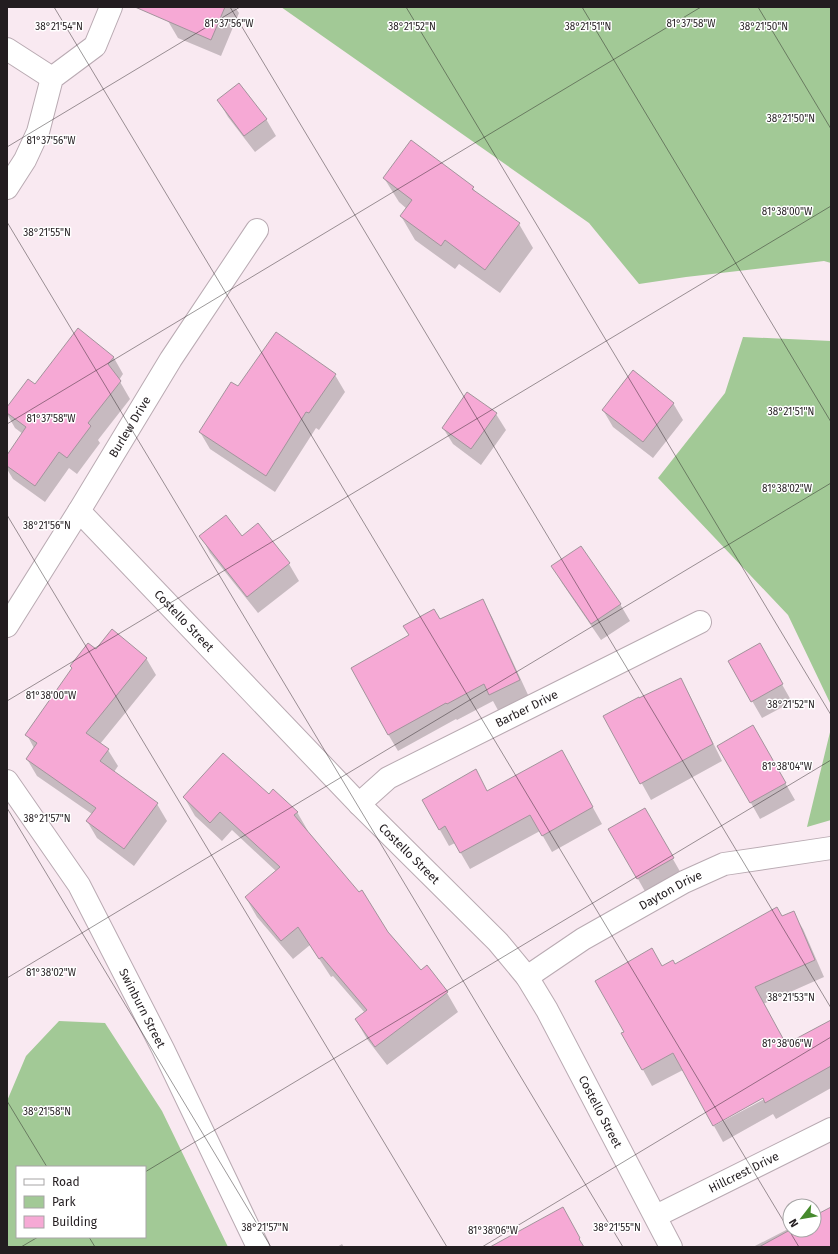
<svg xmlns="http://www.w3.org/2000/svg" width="838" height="1254" viewBox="0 0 838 1254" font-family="'Fira Sans',sans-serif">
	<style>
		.green { fill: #a2c996; fill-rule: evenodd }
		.shadow { fill: #0003 }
		.building { fill: #f6a9d5; stroke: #a3949c }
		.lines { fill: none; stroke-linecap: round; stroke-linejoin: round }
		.minor-casing { stroke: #b9aab2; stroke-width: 24 }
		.minor { stroke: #fff; stroke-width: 22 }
		.ticks { fill: none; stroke: #231d20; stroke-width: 1; stroke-opacity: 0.45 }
		.labels { text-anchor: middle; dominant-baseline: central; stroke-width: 3; stroke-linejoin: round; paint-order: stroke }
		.street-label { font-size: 12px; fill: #231d20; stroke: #fff }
		.ticks-label { font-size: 10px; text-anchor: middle; fill: #231d20; stroke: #fff; stroke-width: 3; stroke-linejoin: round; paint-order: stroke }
	</style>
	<rect width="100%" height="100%" fill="#f9e9f1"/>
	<!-- green -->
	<path class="green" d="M 281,7 L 831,7 L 831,263 L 824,261 L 686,277 L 639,284 L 589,223 Z
		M 743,337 L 831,341 L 831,705 L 788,615 L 658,478 L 725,393 Z
		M 831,728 L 831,820 L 807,827 Z
		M 59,1021 L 105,1023 L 162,1111 L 228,1247 L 7,1247 L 7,1101 L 26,1056 ZM 17,1167 L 145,1167 L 145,1237 L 17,1237 Z"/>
	<!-- shadow -->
	<path class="shadow" d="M 174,7 L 235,7 L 239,13 L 221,56 L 178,38 L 168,21 Z
		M 218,100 L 266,119 L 276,136 L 255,152 L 228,117 Z
		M 384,178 L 473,188 L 476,193 L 519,224 L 533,248 L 500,293 L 459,264 L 455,269 L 415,240 L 401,216 L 407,209 L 399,202 Z
		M 78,330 L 114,358 L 123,374 L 119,380 L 130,399 L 98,440 L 100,443 L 77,474 L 69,468 L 45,502 L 13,479 L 7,469 L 7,457 L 23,434 L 15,428 L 7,414 L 7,409 L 35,385 Z
		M 276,333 L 335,375 L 345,392 L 319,430 L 316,428 L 275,492 L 210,449 L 200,432 L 238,388 Z
		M 673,403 L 683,420 L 653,458 L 613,427 L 603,410 Z
		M 496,414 L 506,430 L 481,465 L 453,444 L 443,428 Z
		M 258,525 L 289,564 L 299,581 L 258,613 L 210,553 L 201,536 L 242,537 Z
		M 553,567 L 620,604 L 630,621 L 601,640 L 562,583 Z
		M 482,600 L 492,617 L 529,697 L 499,712 L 493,701 L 457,720 L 456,719 L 398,751 L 388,734 Z
		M 759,644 L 792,702 L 762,718 L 729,661 Z
		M 96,651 L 146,658 L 156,675 L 100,744 L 108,750 L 118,766 L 114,772 L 157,804 L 167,821 L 134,866 L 97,838 L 87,821 L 92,814 L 37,776 L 27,759 L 34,748 L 27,735 Z
		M 681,679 L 690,696 L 722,761 L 651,800 L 605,717 Z
		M 753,727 L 795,800 L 760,819 L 719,746 Z
		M 571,768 L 602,824 L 552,852 L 540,831 L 470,869 L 455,843 L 449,846 L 423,800 L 487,792 Z
		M 269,796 L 297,812 L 308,831 L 307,832 L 388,932 L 421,971 L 427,967 L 447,993 L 458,1012 L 387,1065 L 367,1039 L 356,1020 L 365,1013 L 333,976 L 331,977 L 310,945 L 293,959 L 257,917 L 246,898 L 277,872 L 232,830 L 222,841 L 195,816 L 184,797 Z
		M 645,810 L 682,875 L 647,895 L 610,829 Z
		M 793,913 L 803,929 L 824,977 L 763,1004 L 786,1045 L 831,1021 L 831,1088 L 776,1119 L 773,1114 L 723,1142 L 714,1126 L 768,1097 L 683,1070 L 652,1086 L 623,1034 L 625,1032 L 661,967 L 675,966 Z
		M 831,1208 L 831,1247 L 753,1247 L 790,1228 L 790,1230 L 814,1230 L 814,1218 Z
		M 342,1244 L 344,1247 L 337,1247 Z"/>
	<!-- building -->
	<path class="building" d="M 135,7 L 225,7 L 211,40 Z
		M 239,83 L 267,119 L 244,136 L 217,100 Z
		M 411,140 L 474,187 L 472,189 L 520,223 L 485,270 L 445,240 L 441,246 L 400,216 L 412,200 L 383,178 Z
		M 78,328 L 114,357 L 108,364 L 121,381 L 88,423 L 91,426 L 67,458 L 59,452 L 35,486 L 7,466 L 7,455 L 26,427 L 7,413 L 7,407 L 28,379 L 35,384 Z
		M 276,332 L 336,374 L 309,413 L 306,412 L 266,476 L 199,432 L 231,382 L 238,386 Z
		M 633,370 L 674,403 L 643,442 L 602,410 Z
		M 467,392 L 497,413 L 471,449 L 442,428 Z
		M 226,515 L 242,536 L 258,523 L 290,563 L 247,597 L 199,536 Z
		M 581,546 L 621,604 L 591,624 L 551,566 Z
		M 483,599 L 520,680 L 489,695 L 484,684 L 447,704 L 446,703 L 388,735 L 351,668 L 409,635 L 403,626 L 434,609 L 440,619 Z
		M 112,629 L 147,658 L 86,733 L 109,749 L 100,761 L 158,803 L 124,849 L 86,821 L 96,808 L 26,759 L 37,743 L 25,735 L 72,668 L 70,666 L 88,643 L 96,649 Z
		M 760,643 L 783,684 L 751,702 L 728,661 Z
		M 681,678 L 713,744 L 640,784 L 603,716 L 639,697 L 639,698 Z
		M 753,725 L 786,783 L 750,803 L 717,746 Z
		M 562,750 L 593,807 L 542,836 L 530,815 L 460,853 L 445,826 L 439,830 L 422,800 L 476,769 L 487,791 Z
		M 223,753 L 269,794 L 273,789 L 298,812 L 294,815 L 359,892 L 362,890 L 388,932 L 421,970 L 427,965 L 448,992 L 375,1047 L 355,1019 L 367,1010 L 322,957 L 319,959 L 298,927 L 281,941 L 245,897 L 280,867 L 220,812 L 210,823 L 183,797 Z
		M 645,808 L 674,858 L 637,879 L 608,829 Z
		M 777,907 L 782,916 L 794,911 L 815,960 L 755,987 L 786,1044 L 831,1020 L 831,1066 L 765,1103 L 763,1098 L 713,1126 L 673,1053 L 642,1070 L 621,1033 L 624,1032 L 595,981 L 652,948 L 662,966 L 673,960 L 675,964 Z
		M 563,1207 L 580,1238 L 579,1239 L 584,1247 L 490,1247 Z
		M 831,1207 L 831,1247 L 759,1247 L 790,1230 L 814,1230 L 814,1216 Z"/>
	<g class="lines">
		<defs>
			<g id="minor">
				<path d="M 7,49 L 52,78"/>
				<path d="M 7,188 L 25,160 L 38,132 L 52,78 L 95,46 L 111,7"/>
				<path id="s1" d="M 79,511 L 359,804 L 498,942 L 527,977 L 547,1010 L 671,1247"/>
				<path id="s2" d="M 7,626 L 79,511 L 171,359 L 257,230"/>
				<path id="s3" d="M 7,781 L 79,885 L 163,1049 L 258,1247"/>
				<path id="s4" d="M 359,804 L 388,778 L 700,622"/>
				<path id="s5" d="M 527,977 L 583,939 L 684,882 L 724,864 L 831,848"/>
				<path id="s6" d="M 656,1216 L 831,1129"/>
			</g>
		</defs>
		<!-- minor casing -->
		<use href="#minor" class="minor-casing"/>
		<!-- minor -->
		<use href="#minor" class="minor"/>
	</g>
	<!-- ticks -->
	<path class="ticks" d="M 54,7 L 799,1247M 230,7 L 831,1008M 406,7 L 831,715M 582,7 L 831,422M 758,7 L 831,129M 7,147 L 240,7M 7,222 L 623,1247M 7,424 L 701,7M 7,515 L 447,1247M 7,701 L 831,206M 7,808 L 271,1247M 7,978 L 831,483M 7,1101 L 47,1167M 145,1172 L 831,760M 89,1237 L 95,1247M 21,1247 L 38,1237M 482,1247 L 831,1037"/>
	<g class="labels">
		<!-- street labels -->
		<g class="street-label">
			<text stroke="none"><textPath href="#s2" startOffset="234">Burlew Drive</textPath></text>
			<text stroke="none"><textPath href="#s1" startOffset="152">Costello Street</textPath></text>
			<text stroke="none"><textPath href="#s4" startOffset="194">Barber Drive</textPath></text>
			<text stroke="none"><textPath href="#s1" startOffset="476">Costello Street</textPath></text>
			<text stroke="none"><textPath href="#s5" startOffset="168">Dayton Drive</textPath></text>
			<text stroke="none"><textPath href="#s3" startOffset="265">Swinburn Street</textPath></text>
			<text stroke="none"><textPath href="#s1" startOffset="800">Costello Street</textPath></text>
			<text stroke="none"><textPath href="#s6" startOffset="98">Hillcrest Drive</textPath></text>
		</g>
	</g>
	<g class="ticks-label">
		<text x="229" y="27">81°37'56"W</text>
		<text x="691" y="27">81°37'58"W</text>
		<text x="59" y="30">38°21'54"N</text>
		<text x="412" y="30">38°21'52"N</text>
		<text x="588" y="30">38°21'51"N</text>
		<text x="764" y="30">38°21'50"N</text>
		<text x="791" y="122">38°21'50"N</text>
		<text x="51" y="144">81°37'56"W</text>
		<text x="787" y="215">81°38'00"W</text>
		<text x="47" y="236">38°21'55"N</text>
		<text x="791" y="415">38°21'51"N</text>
		<text x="51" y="422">81°37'58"W</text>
		<text x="787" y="492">81°38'02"W</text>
		<text x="47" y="529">38°21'56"N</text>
		<text x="51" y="699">81°38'00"W</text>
		<text x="791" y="708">38°21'52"N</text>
		<text x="787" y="770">81°38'04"W</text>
		<text x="47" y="822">38°21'57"N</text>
		<text x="51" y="976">81°38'02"W</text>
		<text x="791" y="1001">38°21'53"N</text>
		<text x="787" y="1047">81°38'06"W</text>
		<text x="47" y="1115">38°21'58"N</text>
		<text x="265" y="1231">38°21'57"N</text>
		<text x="617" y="1231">38°21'55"N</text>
		<text x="493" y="1234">81°38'06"W</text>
	</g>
	<!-- border -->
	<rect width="838" height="1254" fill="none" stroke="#231d20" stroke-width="16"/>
	<!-- legend -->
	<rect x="16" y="1166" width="130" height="72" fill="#ffffff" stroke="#a7a5a6"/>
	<rect x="24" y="1179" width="20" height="6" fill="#ffffff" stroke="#a7a5a6"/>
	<text x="52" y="1186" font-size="12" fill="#231d20">Road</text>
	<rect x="24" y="1196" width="20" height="12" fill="#a2c996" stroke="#a7a5a6"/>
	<text x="52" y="1206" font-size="12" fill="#231d20">Park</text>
	<rect x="24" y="1216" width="20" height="12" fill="#f6a9d5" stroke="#a7a5a6"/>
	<text x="52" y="1226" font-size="12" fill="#231d20">Building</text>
	<!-- north arrow -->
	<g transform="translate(802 1218) rotate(239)"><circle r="19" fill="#ffffff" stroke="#a7a5a6"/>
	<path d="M0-3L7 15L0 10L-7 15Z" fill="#468a2d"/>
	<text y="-6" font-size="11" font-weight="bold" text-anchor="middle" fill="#231d20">N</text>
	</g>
</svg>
